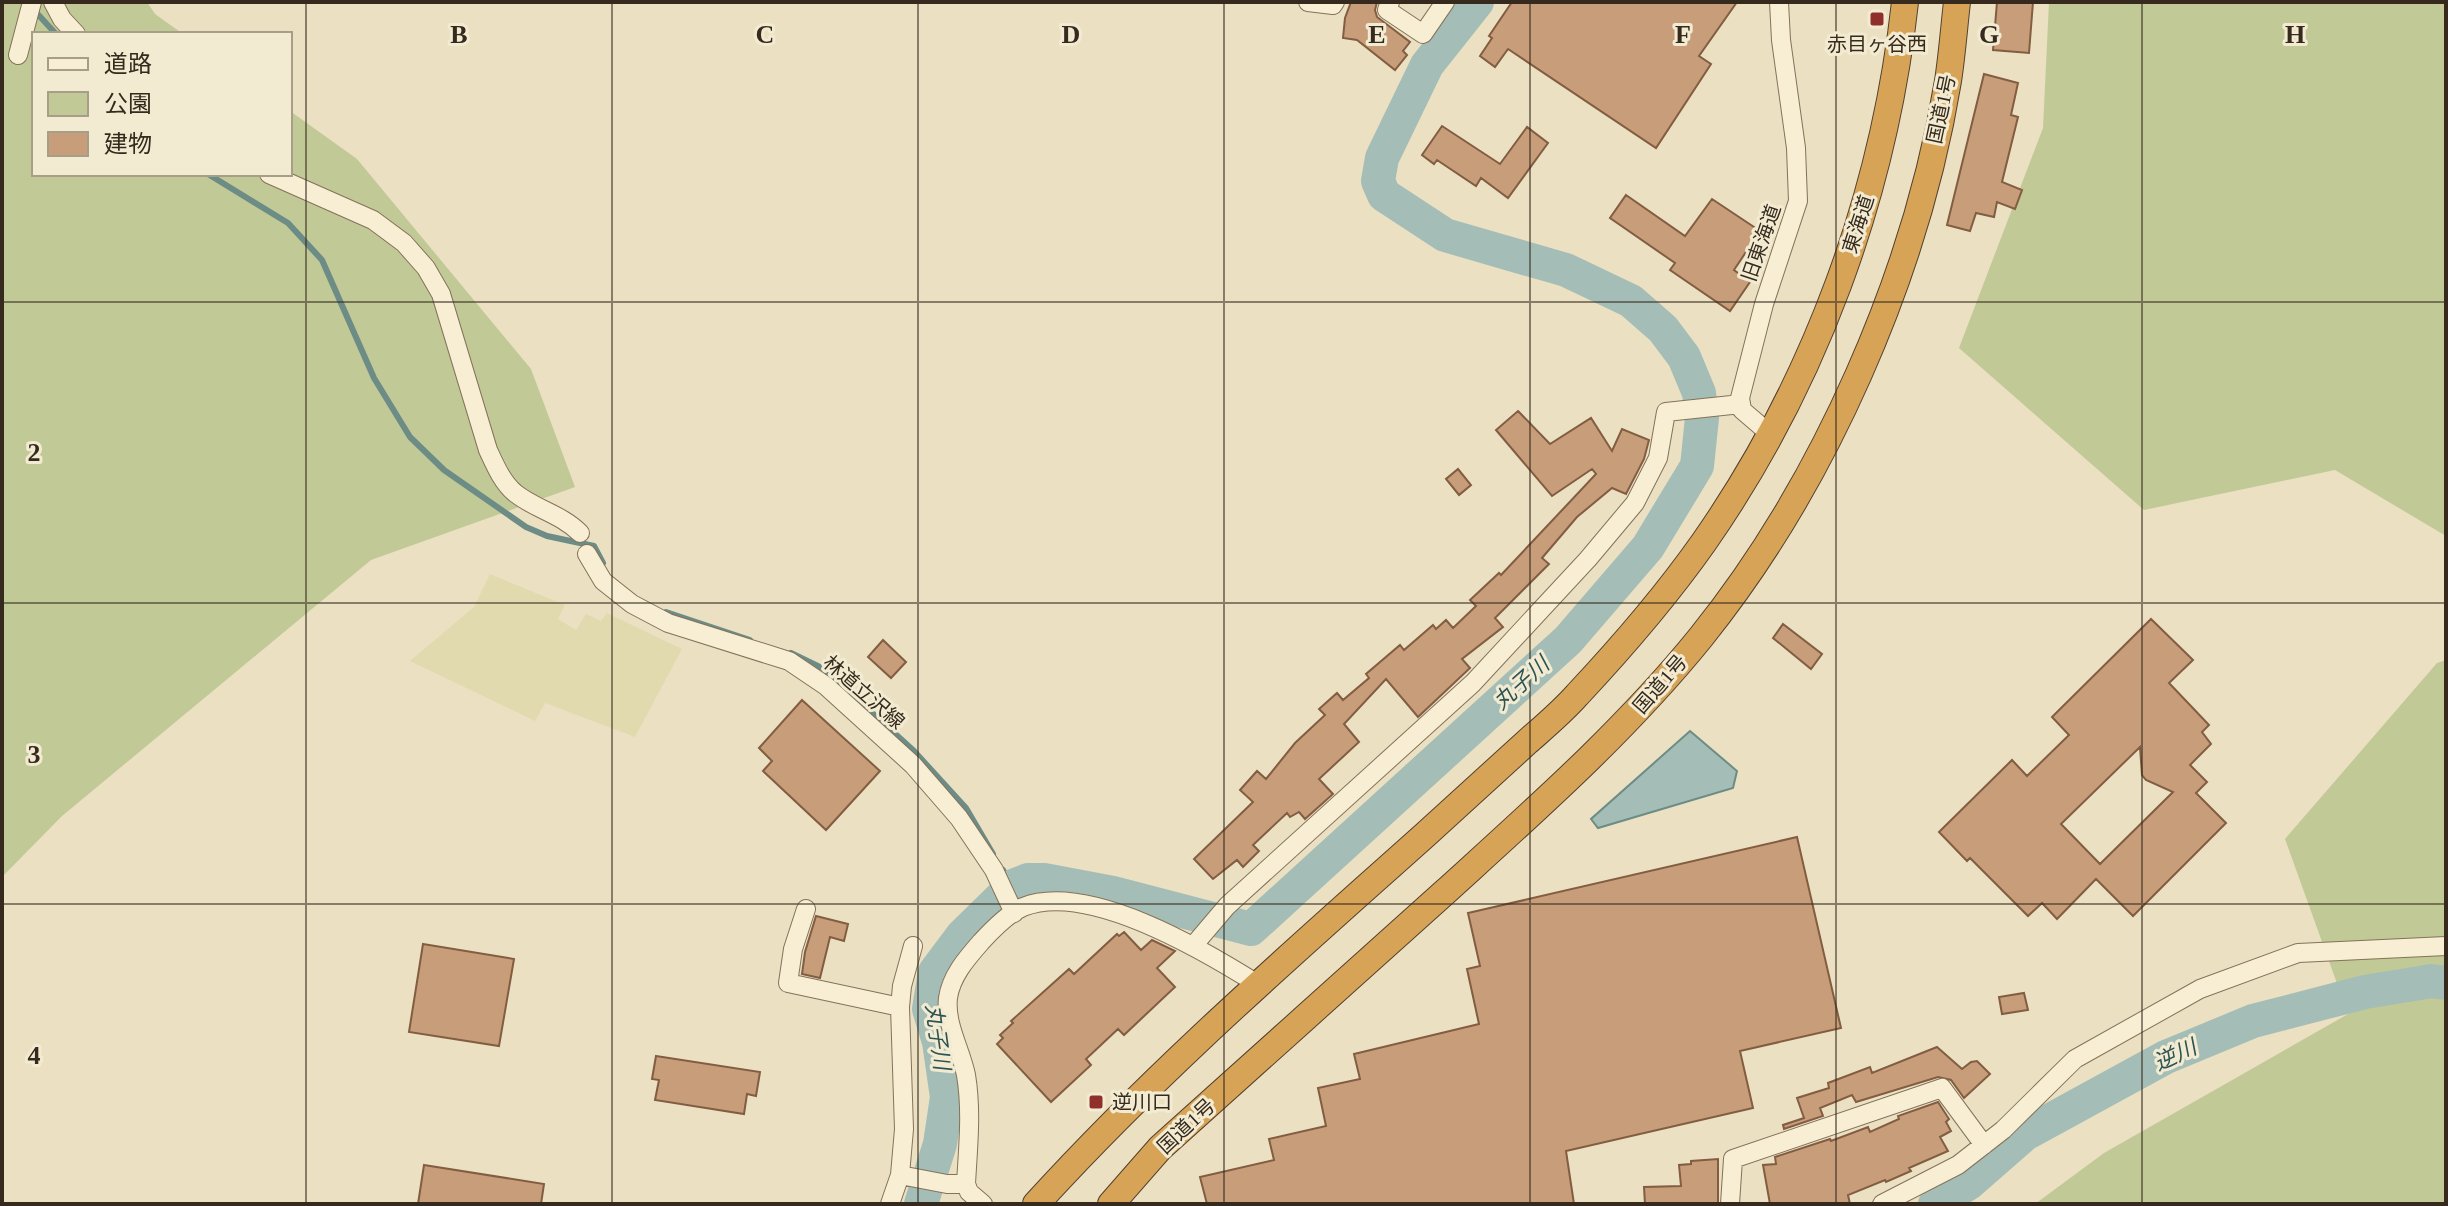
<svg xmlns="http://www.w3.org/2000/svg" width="2448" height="1206" viewBox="0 0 2448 1206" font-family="'Times New Roman','Noto Sans JP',serif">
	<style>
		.farmland { fill: #e1daaf }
		.green { fill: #c1c996 }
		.water { fill: #a4beb7; stroke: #6c8c85; stroke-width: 2 }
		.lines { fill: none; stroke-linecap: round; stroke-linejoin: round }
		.stream { stroke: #6c8c85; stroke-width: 6 }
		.river { stroke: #a4beb7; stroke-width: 34 }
		.building { fill: #c89d79; stroke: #825d41; stroke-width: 2; fill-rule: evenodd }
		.minor-casing { stroke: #84725a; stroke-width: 20 }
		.highway-casing { stroke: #52402e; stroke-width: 28 }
		.minor { stroke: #f7eed4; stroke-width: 18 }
		.highway { stroke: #d7a356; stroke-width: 26 }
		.grid { fill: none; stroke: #352a1d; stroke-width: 2; stroke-opacity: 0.55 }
		.poi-dot { fill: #90302d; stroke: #f3ebd1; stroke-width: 3 }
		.labels { text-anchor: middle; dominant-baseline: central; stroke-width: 6; stroke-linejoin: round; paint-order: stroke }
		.poi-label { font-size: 20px; fill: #352a1d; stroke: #f3ebd1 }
		.street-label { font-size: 20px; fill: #352a1d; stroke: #f3ebd1 }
		.water-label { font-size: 22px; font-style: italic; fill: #2d5453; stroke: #f3ebd1 }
		.grid-label { font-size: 26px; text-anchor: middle; font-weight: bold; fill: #352a1d; stroke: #f3ebd1; stroke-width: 6; stroke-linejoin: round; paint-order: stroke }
	</style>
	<rect width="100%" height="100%" fill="#ebe0c2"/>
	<!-- farmland -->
	<path class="farmland" d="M 490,574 L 565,605 L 558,619 L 576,630 L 586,614 L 601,621 L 607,613 L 682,649 L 635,737 L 545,703 L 535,721 L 410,661 L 474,607 Z"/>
	<!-- green -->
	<path class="green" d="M 2,2 L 147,2 L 155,14 L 183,34 L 34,34 L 34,174 L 290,174 L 290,111 L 357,159 L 531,369 L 575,487 L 371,560 L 62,816 L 2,877 Z
		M 2049,2 L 2446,2 L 2446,536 L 2335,470 L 2144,510 L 1959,348 L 2043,128 Z
		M 2446,660 L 2446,1204 L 2035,1204 L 2104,1153 L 2348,1014 L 2285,839 L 2437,663 Z"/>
	<!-- water -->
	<path class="water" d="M 1690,731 L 1737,771 L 1733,788 L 1598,828 L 1591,819 Z"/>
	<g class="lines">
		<!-- stream -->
		<path class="stream" d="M 33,9 L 56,34
			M 208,174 L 288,223 L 322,260 L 374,378 L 410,437 L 444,470 L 526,527 L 547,536 L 594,546 L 603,563
			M 666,612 L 750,640
			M 791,653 L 824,669 L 914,751 L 966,808 L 993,854
			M 1003,870 L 1013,886"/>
		<!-- river -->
		<path class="river" d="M 921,1204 L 940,1144 L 947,1097 L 939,1042 L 929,1009 L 935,972 L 962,936 L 1013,886 L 1028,880 L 1044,880 L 1113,893 L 1251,929 L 1568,640 L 1648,547 L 1697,466 L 1702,418 L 1699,393 L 1684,357 L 1663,329 L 1631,301 L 1566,270 L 1445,235 L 1384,195 L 1378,181 L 1382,158 L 1427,65 L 1477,2
			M 1935,1204 L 1969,1183 L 2025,1134 L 2166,1057 L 2253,1021 L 2365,992 L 2432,981 L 2446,983"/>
	</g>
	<!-- building -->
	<path class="building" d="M 1351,2 L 1377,2 L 1375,10 L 1377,17 L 1410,42 L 1403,51 L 1407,55 L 1395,70 L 1357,40 L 1343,38 L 1345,18 Z
		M 1512,2 L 1737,2 L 1699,56 L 1711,64 L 1656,148 L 1508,49 L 1495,67 L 1480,56 L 1492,38 L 1489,36 Z
		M 1997,2 L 2033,2 L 2029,53 L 1993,50 Z
		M 1984,74 L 2018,83 L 2011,115 L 2018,117 L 2002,182 L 2022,190 L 2015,209 L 1997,202 L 1994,217 L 1976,213 L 1970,231 L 1947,225 Z
		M 1442,126 L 1500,164 L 1527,127 L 1548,143 L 1508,198 L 1481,178 L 1476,186 L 1437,160 L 1434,164 L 1422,155 Z
		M 1626,195 L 1685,236 L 1712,199 L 1760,231 L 1734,270 L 1750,282 L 1730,311 L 1670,270 L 1675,263 L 1610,218 Z
		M 1518,411 L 1550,444 L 1591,418 L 1612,451 L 1622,429 L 1649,440 L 1644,459 L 1626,494 L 1612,488 L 1577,517 L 1542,558 L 1549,564 L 1495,618 L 1503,627 L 1462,659 L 1470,668 L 1418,717 L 1386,679 L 1344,724 L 1359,742 L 1319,779 L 1333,794 L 1305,819 L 1299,812 L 1290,817 L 1287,813 L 1253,845 L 1259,851 L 1243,867 L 1237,860 L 1213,879 L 1194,859 L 1253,802 L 1240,790 L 1257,771 L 1266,779 L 1295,743 L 1325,715 L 1319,709 L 1337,693 L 1343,700 L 1369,678 L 1366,674 L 1400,645 L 1404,650 L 1433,625 L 1436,629 L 1446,620 L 1453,628 L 1476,606 L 1470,600 L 1499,573 L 1501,575 L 1596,474 L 1592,469 L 1552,496 L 1496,430 Z
		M 1458,469 L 1471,485 L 1459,495 L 1446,479 Z
		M 2151,619 L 2193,660 L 2169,683 L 2209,725 L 2202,732 L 2211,744 L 2190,765 L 2207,782 L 2196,793 L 2226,823 L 2133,916 L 2096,879 L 2057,919 L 2042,903 L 2028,916 L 1970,858 L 1967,861 L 1939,832 L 2012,760 L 2027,776 L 2069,735 L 2052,717 ZM 2140,747 L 2142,775 L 2146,780 L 2173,792 L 2100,864 L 2061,824 Z
		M 1783,624 L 1822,654 L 1811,669 L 1773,638 Z
		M 883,640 L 906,662 L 891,678 L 868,657 Z
		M 802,700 L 880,771 L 826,830 L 763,771 L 772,761 L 759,748 Z
		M 1797,837 L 1841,1028 L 1740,1051 L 1753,1108 L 1566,1151 L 1574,1204 L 1207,1204 L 1200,1177 L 1274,1160 L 1269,1139 L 1326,1126 L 1318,1088 L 1360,1079 L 1354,1054 L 1479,1024 L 1467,969 L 1480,966 L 1468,913 Z
		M 816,916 L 848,924 L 844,941 L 830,937 L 820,978 L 802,974 L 805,952 Z
		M 1124,932 L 1141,950 L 1152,940 L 1175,951 L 1157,968 L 1175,987 L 1124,1035 L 1118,1029 L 1086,1059 L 1091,1065 L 1051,1102 L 997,1044 L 1003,1038 L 1000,1035 L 1013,1023 L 1011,1021 L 1069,969 L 1074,974 L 1117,934 L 1119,936 Z
		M 423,944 L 514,959 L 499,1046 L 409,1032 Z
		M 2024,993 L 2028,1010 L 2002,1014 L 1999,997 Z
		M 1937,1047 L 1962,1069 L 1971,1062 L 1977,1061 L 1990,1074 L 1964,1098 L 1951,1080 L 1938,1077 L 1856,1102 L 1852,1095 L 1820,1108 L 1823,1116 L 1784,1129 L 1783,1125 L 1804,1118 L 1797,1098 L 1829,1088 L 1828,1083 L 1870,1067 L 1872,1073 Z
		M 656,1056 L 760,1072 L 756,1096 L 747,1094 L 744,1114 L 655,1100 L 659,1080 L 652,1079 Z
		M 1938,1102 L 1949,1119 L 1946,1122 L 1951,1131 L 1940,1137 L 1948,1151 L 1909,1168 L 1911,1171 L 1886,1182 L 1885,1180 L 1848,1195 L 1850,1204 L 1770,1204 L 1763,1165 L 1776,1164 L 1775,1157 L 1830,1139 L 1831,1141 L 1868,1127 L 1870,1132 L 1899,1119 L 1898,1116 Z
		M 1718,1159 L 1718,1204 L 1645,1204 L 1644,1187 L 1681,1186 L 1679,1165 L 1691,1164 L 1691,1161 Z
		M 424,1165 L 544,1184 L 541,1204 L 418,1204 Z"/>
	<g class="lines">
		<defs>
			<path id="minor" d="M 53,2 L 62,19 L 76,34
				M 1308,2 L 1333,5 L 1335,2
				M 1390,2 L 1387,10 L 1423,34 L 1445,2
				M 18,55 L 32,2
				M 269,174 L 373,220 L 404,243 L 426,268 L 441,294 L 488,450 C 495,465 502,482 515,493 C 535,509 561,514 580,533
				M 1770,434 L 1742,410 L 1740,398 L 1764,304 L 1798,201 L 1796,148 L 1781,40 L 1779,2
				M 587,554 L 603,581 L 632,604 L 668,623 L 789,661 L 826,686 L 913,765 L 959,818 L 994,870 L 1014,913
				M 806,909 L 793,949 L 788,983 L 900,1007
				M 1193,946 L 1227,906 L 1473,683 L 1588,559 L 1635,503 L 1658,458 L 1666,412 L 1741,404
				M 900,1175 L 947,1184 L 966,1184
				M 890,1204 L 900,1175 L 904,1129 L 900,1007 L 902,986 L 913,946
				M 983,1204 L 969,1192 L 966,1184 C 968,1147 972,1111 966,1075 C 961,1050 945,1024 948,998 C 951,976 967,958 981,942 C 992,930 1009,913 1023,907 C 1088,881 1205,951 1259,985
				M 1730,1204 L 1733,1159 L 1942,1088 L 1984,1145
				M 1882,1204 L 1958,1165 L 2003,1130 L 2075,1059 L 2200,989 L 2298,953 L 2446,946"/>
			<path id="highway" d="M 1036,1204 C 1156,1072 1292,954 1425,835 C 1459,804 1493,773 1527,742 C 1544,727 1562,712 1577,695 C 1622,647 1666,596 1704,542 C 1815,383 1884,194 1905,2
				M 1111,1204 L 1160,1148 C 1255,1063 1350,977 1445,892 C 1534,811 1625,731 1701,637 C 1824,484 1916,275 1948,81 C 1952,55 1954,28 1957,2"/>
		</defs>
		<!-- minor casing -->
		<use href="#minor" class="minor-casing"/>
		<!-- highway casing -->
		<use href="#highway" class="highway-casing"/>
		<!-- minor -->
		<use href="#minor" class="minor"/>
		<!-- highway -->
		<use href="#highway" class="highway"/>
	</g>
	<!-- grid -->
	<path class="grid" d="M 306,2 L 306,1204M 612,2 L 612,1204M 918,2 L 918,1204M 1224,2 L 1224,1204M 1530,2 L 1530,1204M 1836,2 L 1836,1204M 2142,2 L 2142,1204M 2,302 L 2446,302M 2,603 L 2446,603M 2,904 L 2446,904"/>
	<!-- markers -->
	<g class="poi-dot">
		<rect x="1869" y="11" width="16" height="16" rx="4"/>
		<rect x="1088" y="1094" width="16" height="16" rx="4"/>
	</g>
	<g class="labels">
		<!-- poi labels -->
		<g class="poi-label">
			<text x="1877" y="44">赤目ヶ谷西</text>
			<text x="1112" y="1102" text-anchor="start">逆川口</text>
		</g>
		<!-- street labels -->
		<g class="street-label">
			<text transform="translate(1941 109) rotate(-78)">国道1号</text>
			<text transform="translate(1858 224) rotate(-72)">東海道</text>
			<text transform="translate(1761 243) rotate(-71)">旧東海道</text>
			<text transform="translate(1660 684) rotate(-49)">国道1号</text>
			<text transform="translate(864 692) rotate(41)">林道立沢線</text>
			<text transform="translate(1186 1126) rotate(-43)">国道1号</text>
		</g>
		<!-- water labels -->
		<g class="water-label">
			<text transform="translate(1521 683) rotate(-42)">丸子川</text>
			<text transform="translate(938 1037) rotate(82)">丸子川</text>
			<text transform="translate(2175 1055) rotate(-25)">逆川</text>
		</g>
	</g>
	<g class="grid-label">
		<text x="459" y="43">B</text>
		<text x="765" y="43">C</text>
		<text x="1071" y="43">D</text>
		<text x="1377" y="43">E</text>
		<text x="1683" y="43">F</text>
		<text x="1989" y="43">G</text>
		<text x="2295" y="43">H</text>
		<text x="34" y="461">2</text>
		<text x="34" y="763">3</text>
		<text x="34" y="1064">4</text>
	</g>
	<!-- border -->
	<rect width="2448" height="1206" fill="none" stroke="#352a1d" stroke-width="8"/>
	<!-- legend -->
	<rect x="32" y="32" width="260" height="144" fill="#f3ebd1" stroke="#a79e89" stroke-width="2"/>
	<rect x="48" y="58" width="40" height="12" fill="#f7eed4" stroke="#a79e89" stroke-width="2"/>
	<text x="104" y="72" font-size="24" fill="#352a1d">道路</text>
	<rect x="48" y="92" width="40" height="24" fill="#c1c996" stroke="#a79e89" stroke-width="2"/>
	<text x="104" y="112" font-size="24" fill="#352a1d">公園</text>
	<rect x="48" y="132" width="40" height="24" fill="#c89d79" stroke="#a79e89" stroke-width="2"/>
	<text x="104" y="152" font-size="24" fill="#352a1d">建物</text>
</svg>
